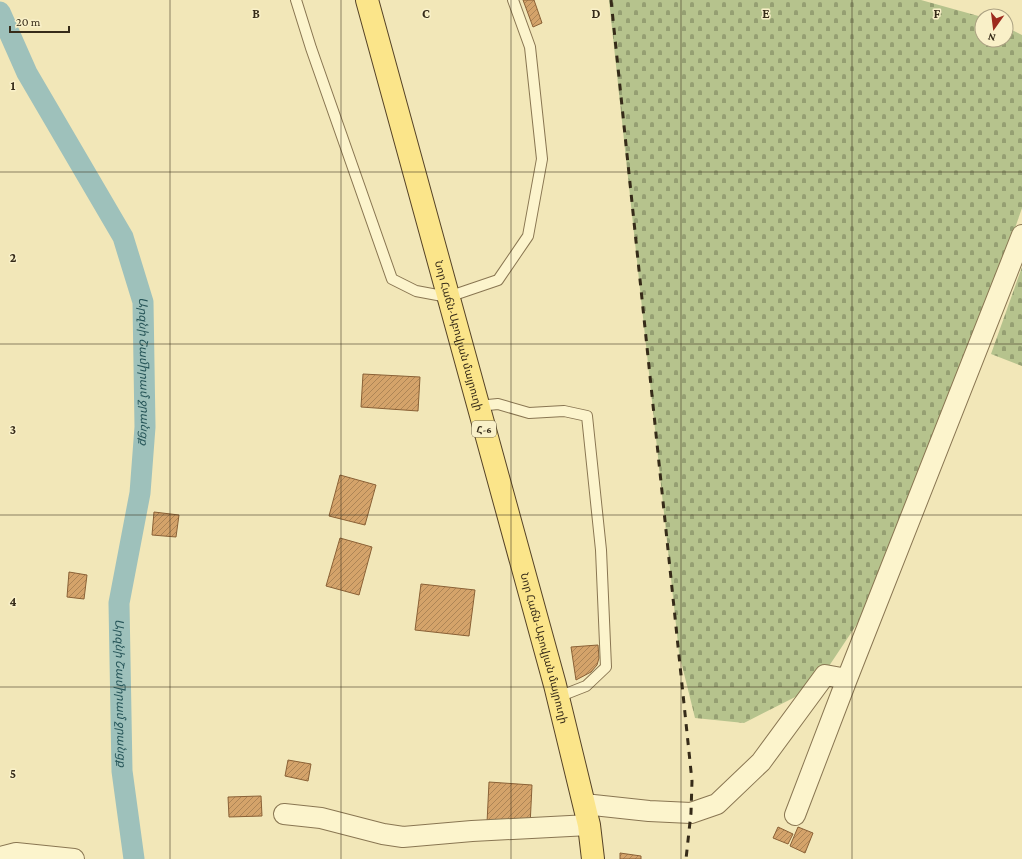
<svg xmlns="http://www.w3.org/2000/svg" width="1022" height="859" viewBox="0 0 1022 859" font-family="'Crimson Pro','Noto Sans Armenian',serif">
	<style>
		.cemetery { fill: url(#cemetery-stones) }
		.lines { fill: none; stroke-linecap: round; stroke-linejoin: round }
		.canal { stroke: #9ec1bb; stroke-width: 21 }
		.building { fill: url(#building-hatch); stroke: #8a6136 }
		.service-casing { stroke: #897652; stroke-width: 12 }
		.minor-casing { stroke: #897652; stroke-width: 22 }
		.primary-casing { stroke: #564327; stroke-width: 24 }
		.service { stroke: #fcf4cc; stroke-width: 10 }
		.minor { stroke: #fcf4cc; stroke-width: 20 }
		.primary { stroke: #fbe58a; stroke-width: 22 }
		.rail { stroke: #362b19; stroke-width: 3; stroke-dasharray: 7 7; stroke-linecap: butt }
		.grid { fill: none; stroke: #362b19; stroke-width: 1; stroke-opacity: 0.55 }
		.labels { text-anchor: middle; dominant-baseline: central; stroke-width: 3; stroke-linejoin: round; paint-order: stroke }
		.shield { fill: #f9f0c8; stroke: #70664e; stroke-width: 1 }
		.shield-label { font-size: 10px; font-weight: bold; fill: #362b19 }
		.street-label { font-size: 11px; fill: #362b19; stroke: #f9f0c8 }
		.water-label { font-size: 12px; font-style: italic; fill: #265558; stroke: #f9f0c8 }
		.grid-label { font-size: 13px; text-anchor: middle; font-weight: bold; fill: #362b19; stroke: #f9f0c8; stroke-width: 3; stroke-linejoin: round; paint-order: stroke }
	</style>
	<defs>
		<pattern id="cemetery-stones" width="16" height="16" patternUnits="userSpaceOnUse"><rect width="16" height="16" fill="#b6c38d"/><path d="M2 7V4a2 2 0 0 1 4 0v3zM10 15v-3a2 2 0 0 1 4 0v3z" fill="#959f72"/></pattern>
		<pattern id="building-hatch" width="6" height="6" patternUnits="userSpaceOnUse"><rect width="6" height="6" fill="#d4a36a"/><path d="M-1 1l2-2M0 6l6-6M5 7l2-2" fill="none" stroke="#ad8556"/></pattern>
	</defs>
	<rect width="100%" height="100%" fill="#f2e7b8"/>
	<!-- cemetery -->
	<path class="cemetery" d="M 609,0 L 921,0 L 982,17 L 982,40 L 1006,40 L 1006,27 L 1022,35 L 1022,208 L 899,561 L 815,687 L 744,723 L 695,718 L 679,653 Z
		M 1022,267 L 1022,366 L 991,354 Z"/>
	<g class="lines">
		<!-- canal -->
		<path class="canal" id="s1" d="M 0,12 L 27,73 L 123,237 L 143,302 L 145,427 L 140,493 L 119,603 L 122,771 L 134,859"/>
	</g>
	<!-- building -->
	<path class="building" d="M 523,0 L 534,0 L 542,23 L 533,27 Z
		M 363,374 L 420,377 L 418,411 L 361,407 Z
		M 340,475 L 376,485 L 365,525 L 329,516 Z
		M 154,512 L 179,515 L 176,537 L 152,535 Z
		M 340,538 L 372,547 L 359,595 L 326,586 Z
		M 69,572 L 87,575 L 84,599 L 67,597 Z
		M 421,584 L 475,590 L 469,636 L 415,630 Z
		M 598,645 L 599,658 L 597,665 L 591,672 L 576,680 L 571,647 Z
		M 288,760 L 311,764 L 308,781 L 285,776 Z
		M 489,782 L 532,785 L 530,826 L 487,823 Z
		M 261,796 L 262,816 L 229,817 L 228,797 Z
		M 778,827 L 793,834 L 788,844 L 773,838 Z
		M 798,827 L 813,833 L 805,853 L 790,846 Z
		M 620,853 L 641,856 L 641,859 L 620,859 Z"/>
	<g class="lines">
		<defs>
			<path id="service" d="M 296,0 L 311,48 L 392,279 L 416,291 L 448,297 L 498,280 L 528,236 L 542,159 L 530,47 L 513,0
				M 478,406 L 498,404 L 529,413 L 564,411 L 587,416 L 601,550 L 606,667 L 586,686 L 558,697"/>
			<path id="minor" d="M 584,804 L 649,811 L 691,813 L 717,804 L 761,762 L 825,675 L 847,679
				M 284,814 L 321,818 L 383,834 L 403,837 L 472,831 L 589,825
				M 795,815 L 847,679 L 1022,235
				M 0,857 L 16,853 L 74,859"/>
			<g id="primary">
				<path id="s2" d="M 367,0 L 555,685 L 589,825 L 593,859"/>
			</g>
		</defs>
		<!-- service casing -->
		<use href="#service" class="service-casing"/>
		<!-- minor casing -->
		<use href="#minor" class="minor-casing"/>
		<!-- primary casing -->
		<use href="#primary" class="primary-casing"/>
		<!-- service -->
		<use href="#service" class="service"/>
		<!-- minor -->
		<use href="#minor" class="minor"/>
		<!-- primary -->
		<use href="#primary" class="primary"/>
		<!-- rail -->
		<path class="rail" d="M 611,0 L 692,781 L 691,813 L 686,859"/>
	</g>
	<!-- grid -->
	<path class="grid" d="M 170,0 L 170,859M 341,0 L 341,859M 511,0 L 511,859M 681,0 L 681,859M 852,0 L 852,859M 0,172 L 1022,172M 0,344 L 1022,344M 0,515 L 1022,515M 0,687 L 1022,687"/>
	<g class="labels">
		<!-- shield labels -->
		<rect class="shield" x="472" y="421" width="24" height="16" rx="3"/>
		<g class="shield-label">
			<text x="484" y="429">Հ-6</text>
		</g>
		<!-- street labels -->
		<g class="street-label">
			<text stroke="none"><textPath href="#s2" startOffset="348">Նոր Հաճն-Աբովյան մայրուղի</textPath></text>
			<text stroke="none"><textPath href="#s2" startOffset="672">Նոր Հաճն-Աբովյան մայրուղի</textPath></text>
		</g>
		<!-- water labels -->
		<g class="water-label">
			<text stroke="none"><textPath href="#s1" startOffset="394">Արզնի Շամիրամ ջրանցք</textPath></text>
			<text stroke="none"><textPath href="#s1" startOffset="718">Արզնի Շամիրամ ջրանցք</textPath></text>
		</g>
	</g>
	<g class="grid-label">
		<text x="256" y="18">B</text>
		<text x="426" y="18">C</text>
		<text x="596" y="18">D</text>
		<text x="766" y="18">E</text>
		<text x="937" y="18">F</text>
		<text x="13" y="90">1</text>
		<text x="13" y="262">2</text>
		<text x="13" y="434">3</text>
		<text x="13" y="606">4</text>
		<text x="13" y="778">5</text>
	</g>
	<!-- north arrow -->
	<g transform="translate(994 28) rotate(194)"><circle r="19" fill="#f9f0c8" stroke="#aba182"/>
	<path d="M0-3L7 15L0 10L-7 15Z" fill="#9d2b1d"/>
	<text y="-6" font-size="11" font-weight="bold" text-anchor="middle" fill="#362b19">N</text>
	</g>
	<!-- scale -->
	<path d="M10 26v6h59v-6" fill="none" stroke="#362b19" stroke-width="2"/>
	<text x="16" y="26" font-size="12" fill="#362b19" stroke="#f9f0c8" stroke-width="3" paint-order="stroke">20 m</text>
</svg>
